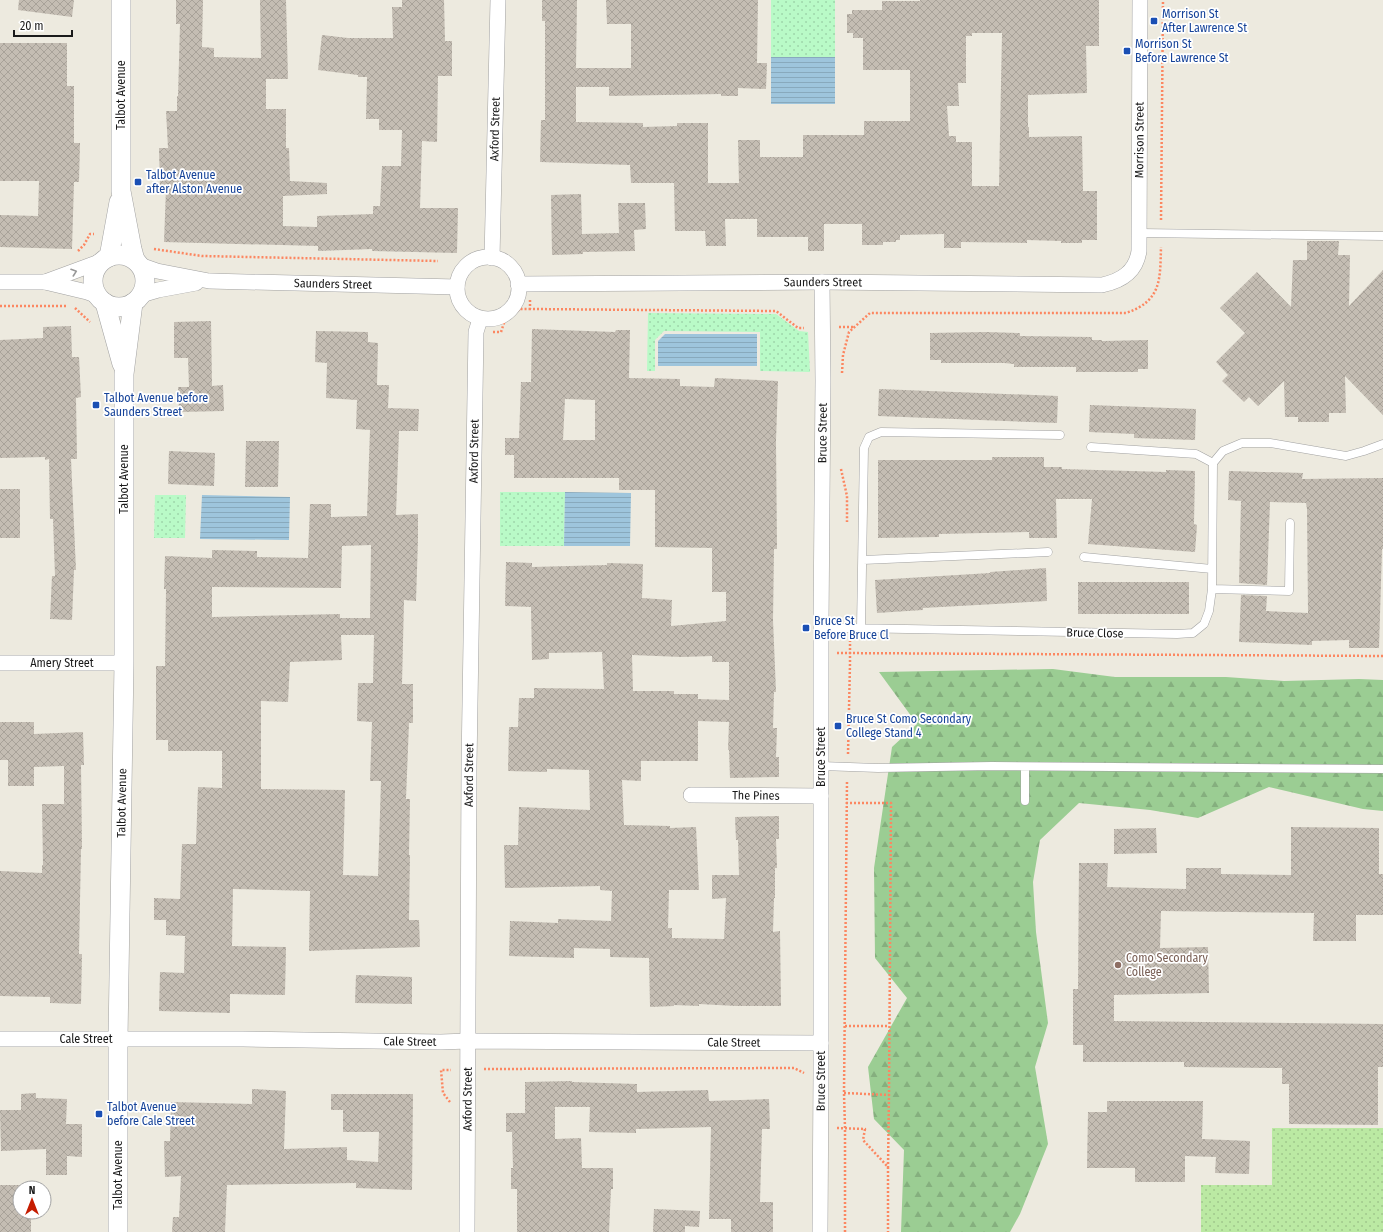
<svg xmlns="http://www.w3.org/2000/svg" width="1383" height="1232" viewBox="0 0 1383 1232" font-family="'Fira Sans Condensed',sans-serif">
	<style>
		.grass { fill: url(#grass-dots) }
		.forest { fill: url(#forest-firs) }
		.park { fill: url(#park-dots) }
		.water { fill: url(#water-rules) }
		.building { fill: url(#building-cross-hatch); fill-rule: evenodd }
		.lines { fill: none; stroke-linecap: round; stroke-linejoin: round }
		.service-casing { stroke: #a1a1a1; stroke-width: 9 }
		.minor-casing { stroke: #a1a1a1; stroke-width: 16 }
		.tertiary-casing { stroke: #a1a1a1; stroke-width: 20 }
		.path { stroke: #fc8761; stroke-width: 2.5; stroke-dasharray: 2 2; stroke-linecap: butt }
		.service { stroke: #fff; stroke-width: 8 }
		.minor { stroke: #fff; stroke-width: 15 }
		.tertiary { stroke: #fff; stroke-width: 19 }
		.oneway { stroke: #989898 }
		.transit-dot { fill: #1a4fb4; stroke: #fff; stroke-width: 1.5 }
		.education-dot { fill: #8d6e63; stroke: #fff; stroke-width: 1.5 }
		.labels { text-anchor: middle; dominant-baseline: central; stroke-width: 3.5; stroke-linejoin: round; paint-order: stroke }
		.transit-label { font-size: 12px; fill: #164399; stroke: #fff; text-anchor: start }
		.street-label { font-size: 12px; fill: #1a1a1a; stroke: #fff }
		.education-label { font-size: 12px; fill: #785e54; stroke: #fff; text-anchor: start }
	</style>
	<defs>
		<pattern id="grass-dots" width="8" height="8" patternUnits="userSpaceOnUse"><rect width="8" height="8" fill="#bbe9a3"/><path d="M2 2h.1M6 6h.1" fill="none" stroke="#a0c78c" stroke-width="1.8" stroke-linecap="round"/></pattern>
		<pattern id="forest-firs" width="22" height="20" patternUnits="userSpaceOnUse"><rect width="22" height="20" fill="#9bcd93"/><path d="M5 1l3.5 6h-7zM16 11l3.5 6h-7z" fill="#85af7e"/></pattern>
		<pattern id="park-dots" width="8" height="8" patternUnits="userSpaceOnUse"><rect width="8" height="8" fill="#b9fac7"/><path d="M2 2h.1M6 6h.1" fill="none" stroke="#9ed6aa" stroke-width="1.8" stroke-linecap="round"/></pattern>
		<pattern id="water-rules" width="6" height="5" patternUnits="userSpaceOnUse"><rect width="6" height="5" fill="#9ec5dc"/><path d="M0 2.5h6" fill="none" stroke="#88a9bc"/></pattern>
		<pattern id="building-cross-hatch" width="8" height="8" patternUnits="userSpaceOnUse"><rect width="8" height="8" fill="#c4bdb3"/><path d="M0 0l8 8M0 8l8-8" fill="none" stroke="#a8a299"/></pattern>
	</defs>
	<rect width="100%" height="100%" fill="#edeadf"/>
	<!-- grass -->
	<path class="grass" d="M 1272,1128 L 1383,1128 L 1383,1232 L 1201,1232 L 1201,1185 L 1272,1185 Z"/>
	<!-- forest -->
	<path class="forest" d="M 1053,669 L 1115,677 L 1226,677 L 1284,681 L 1359,679 L 1383,680 L 1383,811 L 1363,809 L 1269,787 L 1198,818 L 1150,810 L 1079,803 L 1040,840 L 1033,882 L 1036,932 L 1048,1023 L 1035,1067 L 1048,1144 L 1020,1214 L 1010,1232 L 901,1232 L 904,1150 L 874,1119 L 868,1067 L 907,998 L 875,958 L 874,868 L 892,747 L 917,724 L 879,672 Z"/>
	<!-- park -->
	<path class="park" d="M 771,0 L 835,0 L 835,57 L 771,57 Z
		M 648,313 L 776,314 L 799,331 L 808,332 L 810,372 L 760,371 L 760,332 L 664,331 L 655,340 L 655,371 L 647,371 Z
		M 500,492 L 565,492 L 564,546 L 500,546 Z
		M 155,495 L 186,495 L 185,538 L 154,538 Z"/>
	<!-- water -->
	<path class="water" d="M 771,57 L 835,57 L 835,104 L 771,104 Z
		M 665,334 L 757,334 L 757,366 L 658,366 L 658,341 Z
		M 565,492 L 631,493 L 630,546 L 564,546 Z
		M 202,495 L 290,497 L 289,540 L 200,539 Z"/>
	<!-- building -->
	<path class="building" d="M 19,0 L 74,0 L 72,17 L 18,10 Z
		M 176,0 L 203,0 L 202,47 L 214,48 L 214,57 L 261,58 L 260,0 L 286,0 L 288,79 L 266,79 L 266,109 L 286,109 L 286,148 L 289,148 L 290,181 L 327,183 L 327,194 L 283,196 L 283,226 L 317,227 L 317,216 L 373,214 L 373,206 L 380,206 L 382,166 L 401,166 L 402,130 L 379,130 L 379,119 L 366,119 L 367,77 L 358,77 L 358,75 L 318,70 L 322,35 L 348,38 L 393,38 L 392,7 L 402,7 L 402,0 L 444,0 L 445,41 L 452,41 L 452,76 L 438,76 L 437,142 L 422,141 L 420,208 L 458,208 L 457,253 L 372,251 L 372,249 L 318,251 L 318,246 L 164,242 L 166,189 L 160,189 L 159,148 L 168,148 L 166,111 L 177,111 L 177,96 L 178,96 L 180,24 L 176,24 Z
		M 542,0 L 577,0 L 576,68 L 631,68 L 631,24 L 607,24 L 606,0 L 758,0 L 757,63 L 767,63 L 766,89 L 738,88 L 738,96 L 721,96 L 721,94 L 609,96 L 609,87 L 576,87 L 576,122 L 643,123 L 643,127 L 677,126 L 677,123 L 708,123 L 708,183 L 739,183 L 738,140 L 760,140 L 760,157 L 803,157 L 803,135 L 864,135 L 864,121 L 910,121 L 910,70 L 863,70 L 863,38 L 853,38 L 853,33 L 847,33 L 847,14 L 852,14 L 852,10 L 882,10 L 882,1 L 920,1 L 920,0 L 1099,0 L 1099,46 L 1086,46 L 1087,93 L 1028,95 L 1028,127 L 1029,127 L 1029,137 L 1082,136 L 1083,191 L 1097,191 L 1097,240 L 1082,240 L 1082,243 L 1061,243 L 1061,241 L 1027,240 L 1027,243 L 961,242 L 961,248 L 944,248 L 944,234 L 900,235 L 900,240 L 896,240 L 896,242 L 883,242 L 883,245 L 862,245 L 862,224 L 824,224 L 824,251 L 808,251 L 808,237 L 757,237 L 757,219 L 725,219 L 726,246 L 706,246 L 705,231 L 675,231 L 674,183 L 631,183 L 630,165 L 540,162 L 541,120 L 545,120 L 545,21 L 542,21 ZM 972,33 L 1002,33 L 999,186 L 972,186 L 972,142 L 956,142 L 956,136 L 949,136 L 947,106 L 959,106 L 958,83 L 966,83 L 966,36 L 972,36 Z
		M 0,43 L 67,43 L 67,86 L 74,86 L 74,143 L 80,143 L 79,182 L 74,182 L 72,249 L 0,247 L 0,215 L 38,216 L 39,181 L 0,181 Z
		M 581,194 L 582,234 L 619,233 L 618,203 L 645,203 L 646,229 L 634,230 L 635,251 L 583,252 L 583,254 L 552,255 L 551,195 Z
		M 1307,241 L 1339,241 L 1338,255 L 1350,255 L 1349,306 L 1383,270 L 1383,415 L 1345,376 L 1346,413 L 1329,413 L 1329,422 L 1298,422 L 1298,417 L 1285,417 L 1284,381 L 1258,406 L 1249,397 L 1244,402 L 1222,381 L 1228,375 L 1216,362 L 1245,333 L 1220,308 L 1257,272 L 1291,307 L 1293,260 L 1307,260 Z
		M 211,321 L 212,386 L 223,385 L 224,411 L 179,412 L 178,387 L 189,387 L 188,358 L 174,358 L 174,322 Z
		M 71,326 L 72,357 L 79,357 L 81,397 L 76,398 L 77,459 L 71,459 L 76,570 L 74,570 L 72,620 L 50,619 L 52,576 L 55,576 L 53,519 L 50,519 L 49,459 L 45,460 L 45,457 L 0,458 L 0,340 L 43,338 L 43,327 Z
		M 532,329 L 615,332 L 616,330 L 630,330 L 629,378 L 680,379 L 680,386 L 714,387 L 715,378 L 778,381 L 776,441 L 777,549 L 774,549 L 773,620 L 776,692 L 774,692 L 773,728 L 777,728 L 776,757 L 779,757 L 779,777 L 730,778 L 729,750 L 728,750 L 729,722 L 698,721 L 698,761 L 641,761 L 641,781 L 622,780 L 624,825 L 670,826 L 670,828 L 696,827 L 699,890 L 669,890 L 668,928 L 672,928 L 672,938 L 724,939 L 726,898 L 712,899 L 712,875 L 739,875 L 738,840 L 736,840 L 735,817 L 779,816 L 779,839 L 776,839 L 777,868 L 775,868 L 775,898 L 774,898 L 773,932 L 780,931 L 781,1006 L 736,1006 L 699,1004 L 699,1006 L 674,1005 L 674,1006 L 650,1007 L 649,958 L 610,957 L 610,949 L 574,948 L 574,958 L 509,956 L 510,921 L 558,923 L 558,919 L 611,921 L 612,891 L 600,890 L 600,886 L 505,888 L 504,845 L 518,845 L 519,807 L 590,810 L 589,770 L 547,769 L 547,772 L 508,771 L 509,727 L 518,727 L 519,698 L 534,698 L 534,688 L 604,689 L 602,652 L 549,653 L 549,659 L 532,660 L 531,607 L 505,606 L 506,562 L 532,563 L 532,567 L 607,565 L 607,563 L 643,564 L 642,598 L 672,600 L 671,626 L 726,621 L 726,592 L 712,592 L 712,548 L 655,547 L 655,490 L 619,490 L 619,478 L 514,478 L 514,455 L 505,455 L 505,438 L 519,438 L 521,382 L 531,382 ZM 565,399 L 595,400 L 595,440 L 563,440 ZM 632,655 L 682,657 L 712,656 L 712,662 L 729,662 L 729,700 L 698,699 L 698,694 L 674,694 L 674,691 L 633,691 Z
		M 316,331 L 368,332 L 368,342 L 378,343 L 377,385 L 389,385 L 388,408 L 419,409 L 418,431 L 399,431 L 396,515 L 418,514 L 418,539 L 416,601 L 404,600 L 402,684 L 413,684 L 413,723 L 409,723 L 406,799 L 410,799 L 409,855 L 410,855 L 409,920 L 419,920 L 420,947 L 309,951 L 310,891 L 233,889 L 232,946 L 286,947 L 285,995 L 230,994 L 230,1013 L 159,1011 L 160,972 L 184,973 L 185,936 L 166,935 L 166,920 L 154,920 L 154,898 L 180,899 L 182,844 L 196,844 L 198,787 L 222,788 L 222,751 L 168,751 L 168,740 L 156,740 L 156,666 L 165,666 L 166,589 L 164,589 L 165,556 L 212,558 L 212,550 L 257,551 L 257,557 L 308,558 L 310,504 L 331,504 L 331,517 L 367,516 L 370,430 L 356,429 L 357,400 L 326,398 L 327,363 L 315,362 ZM 371,545 L 370,618 L 340,618 L 340,614 L 212,617 L 212,587 L 341,588 L 342,546 ZM 341,635 L 374,635 L 373,683 L 358,683 L 357,721 L 372,722 L 370,781 L 381,781 L 378,876 L 343,875 L 345,790 L 261,789 L 261,701 L 288,702 L 290,662 L 342,660 Z
		M 986,332 L 1020,333 L 1020,336 L 1092,337 L 1092,340 L 1102,340 L 1102,341 L 1148,340 L 1148,369 L 1138,369 L 1138,372 L 1076,372 L 1076,367 L 1014,367 L 1014,364 L 1004,363 L 941,363 L 941,360 L 930,360 L 930,333 Z
		M 879,389 L 1058,396 L 1057,423 L 878,416 Z
		M 1090,405 L 1196,409 L 1195,440 L 1134,438 L 1134,434 L 1089,432 Z
		M 246,441 L 279,441 L 278,487 L 245,487 Z
		M 169,451 L 215,453 L 214,486 L 168,484 Z
		M 992,457 L 1044,457 L 1044,467 L 1062,467 L 1062,469 L 1166,472 L 1166,470 L 1195,471 L 1194,524 L 1197,525 L 1195,552 L 1088,544 L 1092,499 L 1056,499 L 1057,538 L 1029,538 L 1029,532 L 939,534 L 939,537 L 878,538 L 878,460 L 992,460 Z
		M 1229,471 L 1303,473 L 1302,479 L 1383,478 L 1383,549 L 1382,549 L 1379,648 L 1349,648 L 1349,640 L 1312,641 L 1312,645 L 1239,642 L 1241,595 L 1267,596 L 1266,611 L 1308,613 L 1307,509 L 1306,503 L 1270,502 L 1267,585 L 1239,583 L 1241,501 L 1228,500 Z
		M 0,489 L 20,489 L 20,538 L 0,538 Z
		M 1046,568 L 1047,601 L 923,608 L 923,610 L 877,613 L 875,580 L 990,573 L 990,572 Z
		M 1078,582 L 1189,582 L 1189,614 L 1078,614 Z
		M 0,722 L 34,722 L 34,734 L 83,732 L 84,765 L 81,765 L 82,849 L 81,849 L 79,954 L 82,954 L 81,1004 L 50,1003 L 50,997 L 0,996 L 0,871 L 42,873 L 42,865 L 43,865 L 42,804 L 64,804 L 64,766 L 34,767 L 34,786 L 8,786 L 8,760 L 0,760 Z
		M 1291,827 L 1379,828 L 1379,874 L 1383,874 L 1383,915 L 1356,915 L 1356,941 L 1313,941 L 1314,913 L 1161,911 L 1160,948 L 1208,947 L 1209,993 L 1114,995 L 1114,1021 L 1383,1024 L 1383,1067 L 1378,1067 L 1378,1125 L 1289,1124 L 1289,1084 L 1282,1084 L 1282,1068 L 1184,1067 L 1184,1062 L 1083,1062 L 1083,1045 L 1073,1045 L 1073,989 L 1078,989 L 1079,863 L 1108,863 L 1107,887 L 1186,889 L 1186,868 L 1221,868 L 1221,874 L 1291,875 Z
		M 1156,828 L 1157,853 L 1114,854 L 1114,829 Z
		M 356,975 L 412,977 L 412,1004 L 355,1003 Z
		M 572,1081 L 572,1082 L 637,1084 L 637,1092 L 708,1090 L 709,1101 L 769,1099 L 770,1129 L 762,1129 L 760,1202 L 773,1202 L 773,1232 L 731,1232 L 731,1219 L 709,1219 L 711,1127 L 636,1129 L 636,1133 L 589,1132 L 590,1107 L 555,1107 L 555,1139 L 581,1138 L 582,1168 L 613,1168 L 613,1189 L 611,1189 L 609,1232 L 517,1232 L 517,1189 L 511,1189 L 511,1168 L 513,1168 L 512,1132 L 506,1132 L 506,1113 L 525,1113 L 525,1082 Z
		M 252,1089 L 286,1091 L 284,1149 L 347,1147 L 347,1160 L 378,1162 L 379,1132 L 343,1132 L 343,1110 L 331,1110 L 331,1094 L 413,1094 L 412,1190 L 356,1188 L 356,1183 L 227,1185 L 225,1232 L 172,1232 L 173,1217 L 179,1217 L 181,1176 L 165,1177 L 164,1141 L 170,1141 L 171,1102 L 252,1104 Z
		M 36,1093 L 36,1098 L 67,1099 L 66,1124 L 82,1124 L 82,1157 L 67,1156 L 67,1175 L 46,1175 L 46,1149 L 1,1151 L 0,1110 L 21,1110 L 21,1094 Z
		M 1107,1101 L 1203,1101 L 1202,1139 L 1250,1141 L 1249,1174 L 1215,1173 L 1216,1157 L 1185,1156 L 1185,1182 L 1135,1182 L 1135,1168 L 1087,1168 L 1088,1112 L 1107,1112 Z
		M 0,1185 L 31,1185 L 31,1188 L 20,1188 L 20,1212 L 31,1212 L 31,1232 L 0,1232 Z
		M 654,1209 L 700,1211 L 699,1227 L 685,1226 L 685,1232 L 653,1232 Z"/>
	<g class="lines">
		<defs>
			<path id="service" d="M 1140,233 L 1383,236
				M 1091,447 L 1196,454 L 1213,463
				M 1213,463 L 1223,451 L 1242,443 L 1270,443 L 1346,456 L 1364,451 L 1383,444
				M 1084,557 L 1212,569
				M 863,560 L 1048,552
				M 1212,589 L 1289,591 L 1290,523
				M 821,625 L 833,628 L 850,628 L 1177,634 L 1193,633 L 1204,624 L 1209,611 L 1212,589 L 1213,463
				M 861,628 L 864,448 L 869,437 L 881,432 L 1060,435
				M 821,766 L 878,768 L 992,766 L 1383,769
				M 1025,801 L 1025,767"/>
			<g id="minor">
				<circle cx="488" cy="288" r="31"/>
				<path id="s1" d="M 492,258 L 498,0"/>
				<path id="s2" d="M 140,265 L 157,271 L 209,281 L 457,287"/>
				<path d="M 0,282 L 45,282 L 87,292 L 98,296"/>
				<path d="M 45,282 L 102,261"/>
				<path id="s3" d="M 518,284 L 822,282 L 1102,285 C 1121,281 1136,272 1139,251 L 1140,0"/>
				<path d="M 141,295 L 158,290 L 196,283"/>
				<path id="s4" d="M 0,663 L 124,663"/>
				<path id="s5" d="M 691,795 L 821,796"/>
				<path id="s6" d="M 0,1039 L 243,1039 L 441,1042 L 468,1041 L 821,1043"/>
				<path id="s7" d="M 467,1232 L 469,766 L 476,332 L 480,319"/>
				<path id="s8" d="M 820,1232 L 821,1073 L 821,625 L 823,381 L 822,282"/>
			</g>
			<g id="tertiary">
				<path d="M 121,0 L 121,191 L 132,249 L 135,260"/>
				<circle cx="119" cy="281" r="26"/>
				<path d="M 109,257 L 119,202"/>
				<path d="M 105,303 L 122,364"/>
				<path id="s9" d="M 118,1232 L 118,1039 L 124,663 L 124,374 L 133,303"/>
			</g>
		</defs>
		<!-- service casing -->
		<use href="#service" class="service-casing"/>
		<!-- minor casing -->
		<use href="#minor" class="minor-casing"/>
		<!-- tertiary casing -->
		<use href="#tertiary" class="tertiary-casing"/>
		<!-- path -->
		<path class="path" d="M 1161,220 L 1163,0
			M 154,249 L 202,256 L 438,261
			M 78,251 L 84,245 L 90,234 L 94,234
			M 530,300 L 530,309 L 776,311 L 798,328 L 804,328
			M 0,306 L 67,306
			M 75,308 L 90,322
			M 839,327 L 854,327
			M 493,332 L 501,332 L 505,320 L 519,309 L 530,309
			M 842,373 L 843,355 L 849,332 L 870,313 L 1126,313 C 1162,301 1160,279 1161,247
			M 841,469 L 847,496 L 847,522
			M 837,653 L 1383,656
			M 848,754 L 850,663 L 850,641
			M 846,803 L 891,803 L 889,1095 L 888,1167
			M 845,1026 L 889,1026
			M 484,1069 L 794,1068 L 804,1073
			M 844,1093 L 889,1095
			M 450,1102 L 443,1093 L 441,1070 L 451,1070
			M 837,1128 L 865,1129 L 863,1140 L 888,1167 L 888,1232
			M 845,1232 L 845,1128 L 844,1093 L 847,781"/>
		<!-- service -->
		<use href="#service" class="service"/>
		<!-- minor -->
		<use href="#minor" class="minor"/>
		<!-- tertiary -->
		<use href="#tertiary" class="tertiary"/>
	</g>
	<!-- one-way arrows -->
	<defs><path id="oneway-chevron" d="M-2-3.5L2.5 0L-2 3.5" fill="none" stroke-width="1.6" stroke-linecap="round" stroke-linejoin="round"/></defs>
	<use class="oneway" href="#oneway-chevron" transform="translate(74 272) rotate(-19)"/>
	<!-- markers -->
	<g class="transit-dot">
		<rect x="1150" y="17" width="8" height="8" rx="2"/>
		<rect x="1123" y="47" width="8" height="8" rx="2"/>
		<rect x="134" y="178" width="8" height="8" rx="2"/>
		<rect x="92" y="401" width="8" height="8" rx="2"/>
		<rect x="802" y="624" width="8" height="8" rx="2"/>
		<rect x="834" y="722" width="8" height="8" rx="2"/>
		<rect x="95" y="1110" width="8" height="8" rx="2"/>
	</g>
	<circle class="education-dot" cx="1118" cy="965" r="4"/>
	<g class="labels">
		<!-- transit labels -->
		<g class="transit-label">
			<text x="1162" y="14">Morrison St<tspan x="1162" dy="14">After Lawrence St</tspan></text>
			<text x="1135" y="44">Morrison St<tspan x="1135" dy="14">Before Lawrence St</tspan></text>
			<text x="146" y="175">Talbot Avenue<tspan x="146" dy="14">after Alston Avenue</tspan></text>
			<text x="104" y="398">Talbot Avenue before<tspan x="104" dy="14">Saunders Street</tspan></text>
			<text x="814" y="621">Bruce St<tspan x="814" dy="14">Before Bruce Cl</tspan></text>
			<text x="846" y="719">Bruce St Como Secondary<tspan x="846" dy="14">College Stand 4</tspan></text>
			<text x="107" y="1107">Talbot Avenue<tspan x="107" dy="14">before Cale Street</tspan></text>
		</g>
		<!-- street labels -->
		<g class="street-label">
			<text transform="translate(121 95) rotate(-90)">Talbot Avenue</text>
			<text stroke="none"><textPath href="#s1" startOffset="129">Axford Street</textPath></text>
			<text stroke="none"><textPath href="#s3" startOffset="749">Morrison Street</textPath></text>
			<text stroke="none"><textPath href="#s3" startOffset="305">Saunders Street</textPath></text>
			<text stroke="none"><textPath href="#s2" startOffset="195">Saunders Street</textPath></text>
			<text stroke="none"><textPath href="#s8" startOffset="799">Bruce Street</textPath></text>
			<text stroke="none"><textPath href="#s7" startOffset="781">Axford Street</textPath></text>
			<text transform="translate(124 479) rotate(-90)">Talbot Avenue</text>
			<text transform="translate(1095 633) rotate(1)">Bruce Close</text>
			<text stroke="none"><textPath href="#s4" startOffset="62">Amery Street</textPath></text>
			<text transform="translate(821 757) rotate(-90)">Bruce Street</text>
			<text stroke="none"><textPath href="#s7" startOffset="457">Axford Street</textPath></text>
			<text stroke="none"><textPath href="#s5" startOffset="65">The Pines</textPath></text>
			<text stroke="none"><textPath href="#s9" startOffset="429">Talbot Avenue</textPath></text>
			<text stroke="none"><textPath href="#s6" startOffset="86">Cale Street</textPath></text>
			<text stroke="none"><textPath href="#s6" startOffset="410">Cale Street</textPath></text>
			<text stroke="none"><textPath href="#s6" startOffset="734">Cale Street</textPath></text>
			<text stroke="none"><textPath href="#s8" startOffset="151">Bruce Street</textPath></text>
			<text stroke="none"><textPath href="#s7" startOffset="133">Axford Street</textPath></text>
			<text transform="translate(118 1175) rotate(-90)">Talbot Avenue</text>
		</g>
		<!-- education labels -->
		<g class="education-label">
			<text x="1126" y="958">Como Secondary<tspan x="1126" dy="14">College</tspan></text>
		</g>
	</g>
	<!-- north arrow -->
	<g transform="translate(32 1200)"><circle r="19" fill="#ffffff" stroke="#a3a3a3"/>
	<path d="M0-3L7 15L0 10L-7 15Z" fill="#c51c00"/>
	<text y="-6" font-size="11" font-weight="bold" text-anchor="middle" fill="#1a1a1a">N</text>
	</g>
	<!-- scale -->
	<path d="M14 30v6h58v-6" fill="none" stroke="#1a1a1a" stroke-width="2"/>
	<text x="20" y="30" font-size="12" fill="#1a1a1a" stroke="#ffffff" stroke-width="3" paint-order="stroke">20 m</text>
</svg>
